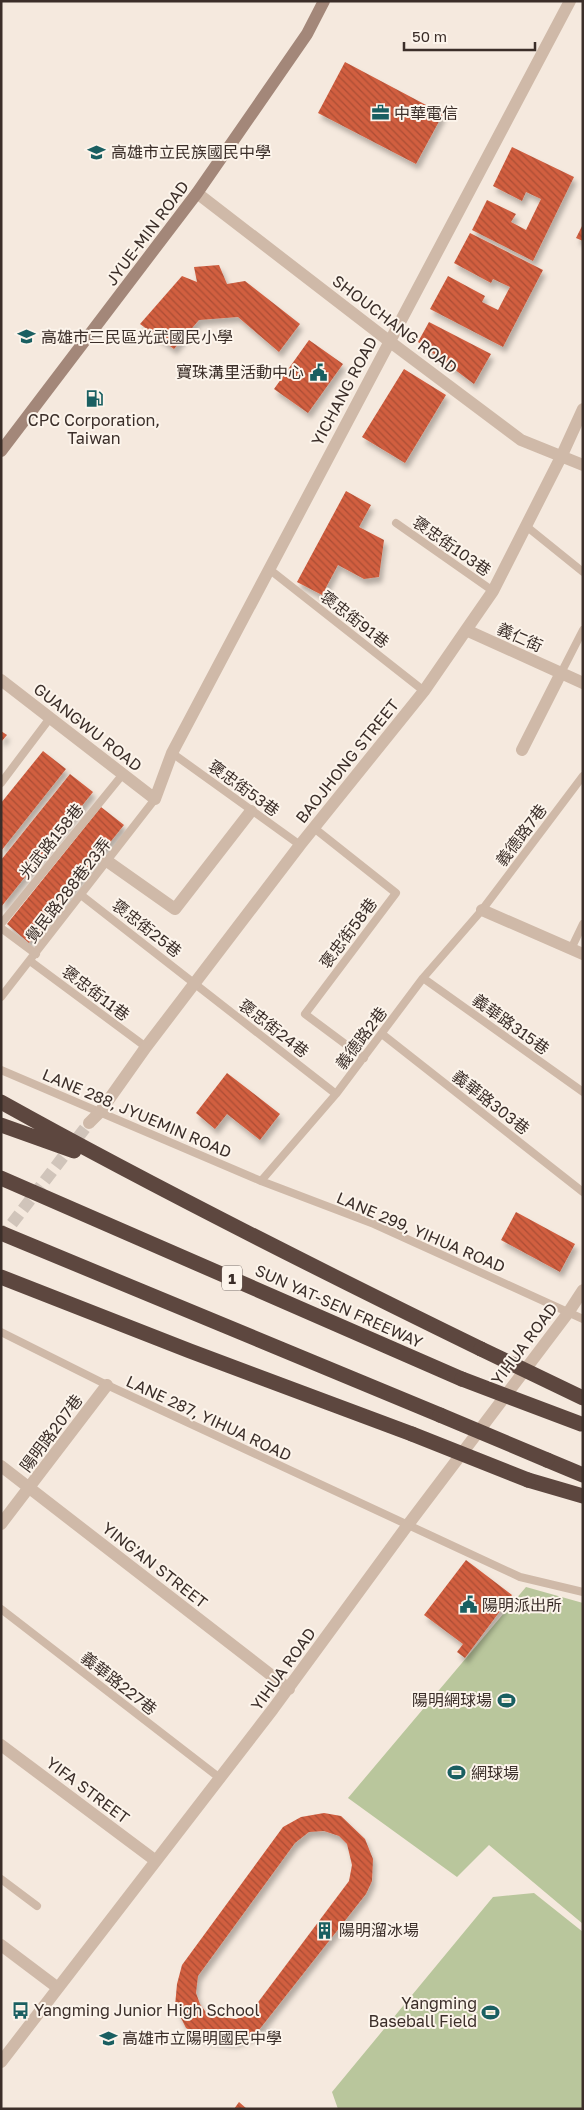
<svg xmlns="http://www.w3.org/2000/svg" width="584" height="2110" viewBox="0 0 584 2110" font-family="'Golos Text','Noto Sans TC',sans-serif">
	<style>
		.pitch { fill: #b9c69c }
		.building { fill: url(#building-back-hatch); fill-rule: evenodd; filter: url(#shadow) }
		.lines { fill: none; stroke-linecap: round; stroke-linejoin: round }
		.street-tunnel { stroke: #d0c4ba; stroke-width: 12; stroke-dasharray: 12 6; stroke-linecap: butt }
		.lane { stroke: #cfb9a8; stroke-width: 8 }
		.street { stroke: #cfb9a8; stroke-width: 12 }
		.secondary { stroke: #a38779; stroke-width: 12 }
		.highway { stroke: #5d473f; stroke-width: 15 }
		.highway-bridge { stroke: #5d473f; stroke-width: 15 }
		.labels { text-anchor: middle; dominant-baseline: central; stroke-width: 4; stroke-linejoin: round; paint-order: stroke }
		.shield { fill: #fcf4eb; stroke: #756963; stroke-width: 1 }
		.shield-label { font-size: 15px; font-weight: bold; fill: #3b2e29 }
		.poi-label { font-size: 16px; fill: #3b2e29; stroke: #fcf4eb; text-anchor: start }
		.street-label { font-size: 16px; fill: #3b2e29; stroke: #fcf4eb }
	</style>
	<defs>
		<pattern id="building-back-hatch" width="6" height="6" patternUnits="userSpaceOnUse" patternTransform="scale(1.25)"><rect width="6" height="6" fill="#d15e3f"/><path d="M-1 5l2 2M0 0l6 6M5-1l2 2" fill="none" stroke="#ab4e35"/></pattern>
		<filter id="shadow"><feDropShadow dx="3" dy="5.5" stdDeviation="2.5" flood-color="#0004"/></filter>
	</defs>
	<rect width="100%" height="100%" fill="#f5e9de"/>
	<!-- pitch -->
	<path class="pitch" d="M 526,1587 L 583,1603 L 583,1924 L 489,1845 L 457,1877 L 348,1798 Z
		M 534,1893 L 583,1932 L 583,2109 L 338,2109 L 332,2092 L 493,1897 Z"/>
	<!-- building -->
	<path class="building" d="M 345,62 L 443,114 L 416,164 L 318,113 Z
		M 512,147 L 574,177 L 533,261 L 472,230 L 487,200 L 516,214 L 511,222 L 526,230 L 541,199 L 526,192 L 522,201 L 493,186 Z
		M 583,224 L 583,241 L 576,238 Z
		M 470,233 L 543,270 L 503,347 L 430,309 L 448,276 L 485,296 L 482,302 L 498,310 L 510,287 L 493,279 L 491,283 L 454,263 Z
		M 219,265 L 227,284 L 245,281 L 300,324 L 279,352 L 238,317 L 199,320 L 174,349 L 140,324 L 182,276 L 197,282 L 194,267 Z
		M 429,322 L 491,354 L 474,384 L 418,342 Z
		M 309,340 L 343,364 L 308,413 L 274,389 Z
		M 404,369 L 446,395 L 405,463 L 362,437 Z
		M 346,491 L 371,505 L 359,527 L 384,540 L 379,577 L 364,579 L 338,565 L 322,595 L 297,582 Z
		M 1,731 L 7,735 L 1,742 Z
		M 43,751 L 66,769 L 1,851 L 1,803 Z
		M 70,774 L 93,792 L 1,907 L 1,860 Z
		M 101,807 L 124,825 L 29,943 L 7,924 Z
		M 227,1073 L 280,1114 L 260,1140 L 227,1114 L 215,1129 L 196,1113 Z
		M 516,1212 L 575,1244 L 560,1272 L 501,1240 Z
		M 466,1560 L 512,1595 L 465,1658 L 457,1652 L 463,1644 L 424,1615 Z
		M 324,1813 L 341,1816 L 365,1839 L 373,1859 L 372,1881 L 366,1894 L 255,2035 L 234,2042 L 206,2039 L 186,2028 L 175,2006 L 177,1984 L 182,1965 L 283,1827 L 301,1817 ZM 324,1831 L 339,1836 L 347,1844 L 352,1865 L 349,1881 L 250,2013 L 236,2019 L 208,2015 L 200,2004 L 196,1993 L 198,1976 L 295,1843 L 309,1832 Z
		M 239,2102 L 247,2109 L 234,2109 Z"/>
	<g class="lines">
		<!-- street-tunnel -->
		<path class="street-tunnel" d="M 1,1238 L 89,1123"/>
		<!-- lane -->
		<path class="lane" d="M 396,523 L 493,591
			M 526,526 L 583,572
			M 269,569 L 424,691
			M 561,673 L 583,630
			M 172,753 L 300,845
			M 1,783 L 50,718
			M 314,828 L 396,893 L 305,1014 L 364,1058
			M 81,895 L 336,1094
			M 1,924 L 123,774
			M 1,928 L 36,954
			M 571,949 L 583,924
			M 30,961 L 146,1047
			M 423,978 L 583,1092
			M 1,997 L 155,799
			M 382,1034 L 583,1192
			M 1,1070 L 261,1181 L 374,1224 L 583,1319
			M 261,1181 L 336,1094 L 423,978 L 482,910 L 583,776
			M 1,1332 L 107,1385 L 520,1577 L 583,1592
			M 1,1609 L 221,1779
			M 1,1879 L 37,1906"/>
		<!-- street -->
		<path class="street" d="M 197,193 L 389,341 L 521,440 L 583,465
			M 466,630 L 583,683
			M 1,680 L 155,799 L 172,753 L 570,1
			M 522,750 L 561,673
			M 107,861 L 175,909 L 251,811
			M 482,910 L 583,954
			M 89,1123 L 100,1112 L 146,1047 L 300,845 L 424,691 L 466,630 L 493,591 L 562,455 L 583,409
			M 1,1466 L 289,1689
			M 1,1524 L 107,1385
			M 1,1745 L 156,1861
			M 1,1945 L 58,1988
			M 1,2062 L 273,1709 L 407,1526 L 568,1313 L 583,1290"/>
		<!-- secondary -->
		<path class="secondary" d="M 1,451 L 197,193 L 307,34 L 324,1"/>
		<!-- highway -->
		<path class="highway" d="M 1,1102 C 159,1190 319,1270 481,1349
			M 1,1125 L 74,1151
			M 1,1178 L 462,1379
			M 1,1233 L 440,1415
			M 1,1277 L 190,1351 L 412,1434
			M 547,1460 L 583,1475
			M 528,1480 L 583,1496"/>
		<!-- highway-bridge -->
		<path class="highway-bridge" d="M 481,1349 L 583,1398
			M 462,1379 L 581,1424
			M 440,1415 L 547,1460
			M 412,1434 L 528,1480"/>
	</g>
	<!-- icons -->
	<defs>
		<symbol id="office-bare" viewBox="-9 -9 18 18"><path d="M-6-3h4V-5.5h4V-3h4V5H-6ZM-1-4.5V-3h2v-1.5ZM-6 0V1H6V0Z" fill="#1a5f61" stroke="#fcf4eb" stroke-width="2.5" paint-order="stroke"/></symbol>
		<symbol id="school-bare" viewBox="-9 -9 18 18"><path d="M0-5L7-2L0 1L-7-2ZM-4 1L0 2.5L4 1V4Q0 6-4 4Z" fill="#1a5f61" stroke="#fcf4eb" stroke-width="2.5" paint-order="stroke"/></symbol>
		<symbol id="civic-bare" viewBox="-9 -9 18 18"><path d="M-.6-6.5H3V-4.5H.6V-3L4-1V1h2V6H-6V1h2V-1L-.6-3ZM-1.2 2.5V6h2.4V2.5Z" fill="#1a5f61" stroke="#fcf4eb" stroke-width="2.5" paint-order="stroke"/></symbol>
		<symbol id="fuel-bare" viewBox="-9 -9 18 18"><path d="M-5.5-6h7V0h2V4h1.3V-2.5L3-4.5l.8-.8L6-3V5H2.5V1h-1V6h-7ZM-4.2-4.7v3.2H.2V-4.7Z" fill="#1a5f61" stroke="#fcf4eb" stroke-width="2.5" paint-order="stroke"/></symbol>
		<symbol id="stadium-bare" viewBox="-9 -9 18 18"><path d="M0-5a6.5 5 0 1 0 0 10a6.5 5 0 1 0 0-10ZM-3.5-1.8h7v3.6h-7Z" fill="#1a5f61" stroke="#fcf4eb" stroke-width="2.5" paint-order="stroke"/></symbol>
		<symbol id="building-bare" viewBox="-9 -9 18 18"><path d="M-4-6H4V6H1V3H-1V6H-4ZM-2.5-4.3h1.7v1.8h-1.7ZM.8-4.3h1.7v1.8H.8ZM-2.5-1h1.7V.8h-1.7ZM.8-1h1.7V.8H.8Z" fill="#1a5f61" stroke="#fcf4eb" stroke-width="2.5" paint-order="stroke"/></symbol>
		<symbol id="bus-bare" viewBox="-9 -9 18 18"><path d="M-5-6H5V4H4V6H2V4H-2V6H-4V4H-5ZM-3.5-4V0h7V-4ZM-3.5 1.2v1.5H-2V1.2ZM2 1.2v1.5H3.5V1.2Z" fill="#1a5f61" stroke="#fcf4eb" stroke-width="2.5" paint-order="stroke"/></symbol>
	</defs>
	<g fill-rule="evenodd">
		<use href="#office-bare" x="368" y="100" width="25" height="25"/>
		<use href="#school-bare" x="84" y="140" width="25" height="25"/>
		<use href="#school-bare" x="14" y="324" width="25" height="25"/>
		<use href="#civic-bare" x="306" y="360" width="25" height="25"/>
		<use href="#fuel-bare" x="82" y="386" width="25" height="25"/>
		<use href="#civic-bare" x="456" y="1592" width="25" height="25"/>
		<use href="#stadium-bare" x="494" y="1688" width="25" height="25"/>
		<use href="#stadium-bare" x="444" y="1760" width="25" height="25"/>
		<use href="#building-bare" x="312" y="1918" width="25" height="25"/>
		<use href="#bus-bare" x="8" y="1998" width="25" height="25"/>
		<use href="#stadium-bare" x="478" y="2000" width="25" height="25"/>
		<use href="#school-bare" x="96" y="2026" width="25" height="25"/>
	</g>
	<g class="labels">
		<!-- shield labels -->
		<rect class="shield" x="222" y="1265.5" width="20" height="25" rx="4"/>
		<g class="shield-label">
			<text x="232" y="1278">1</text>
		</g>
		<!-- poi labels -->
		<g class="poi-label">
			<text x="394" y="113">中華電信</text>
			<text x="111" y="152">高雄市立民族國民中學</text>
			<text x="41" y="337">高雄市三民區光武國民小學</text>
			<text x="304" y="372" text-anchor="end">寶珠溝里活動中心</text>
			<text x="94" y="420" text-anchor="middle">CPC Corporation,<tspan x="94" dy="18">Taiwan</tspan></text>
			<text x="482" y="1605">陽明派出所</text>
			<text x="492" y="1700" text-anchor="end">陽明網球場</text>
			<text x="471" y="1773">網球場</text>
			<text x="339" y="1930">陽明溜冰場</text>
			<text x="477" y="2003" text-anchor="end">Yangming<tspan x="477" dy="18">Baseball Field</tspan></text>
			<text x="34" y="2010">Yangming Junior High School</text>
			<text x="122" y="2038">高雄市立陽明國民中學</text>
		</g>
		<!-- street labels -->
		<g class="street-label">
			<text transform="translate(147 233) rotate(-53)">JYUE-MIN ROAD</text>
			<text transform="translate(395 324) rotate(37)">SHOUCHANG ROAD</text>
			<text transform="translate(344 391) rotate(-62)">YICHANG ROAD</text>
			<text transform="translate(452 546) rotate(35)">褒忠街103巷</text>
			<text transform="translate(355 619) rotate(38)">褒忠街91巷</text>
			<text transform="translate(520 637) rotate(24)">義仁街</text>
			<text transform="translate(88 727) rotate(38)">GUANGWU ROAD</text>
			<text transform="translate(347 761) rotate(-51)">BAOJHONG STREET</text>
			<text transform="translate(244 788) rotate(36)">褒忠街53巷</text>
			<text transform="translate(521 835) rotate(-53)">義德路7巷</text>
			<text transform="translate(51 841) rotate(-51)">光武路158巷</text>
			<text transform="translate(68 890) rotate(-52)">覺民路288巷23弄</text>
			<text transform="translate(147 928) rotate(38)">褒忠街25巷</text>
			<text transform="translate(348 933) rotate(-53)">褒忠街58巷</text>
			<text transform="translate(96 993) rotate(37)">褒忠街11巷</text>
			<text transform="translate(511 1024) rotate(36)">義華路315巷</text>
			<text transform="translate(274 1028) rotate(38)">褒忠街24巷</text>
			<text transform="translate(361 1038) rotate(-53)">義德路2巷</text>
			<text transform="translate(491 1102) rotate(38)">義華路303巷</text>
			<text transform="translate(137 1113) rotate(23)">LANE 288, JYUEMIN ROAD</text>
			<text transform="translate(421 1232) rotate(23)">LANE 299, YIHUA ROAD</text>
			<text transform="translate(339 1306) rotate(24)">SUN YAT-SEN FREEWAY</text>
			<text transform="translate(524 1344) rotate(-53)">YIHUA ROAD</text>
			<text transform="translate(209 1418) rotate(25)">LANE 287, YIHUA ROAD</text>
			<text transform="translate(51 1433) rotate(-53)">陽明路207巷</text>
			<text transform="translate(155 1565) rotate(38)">YING'AN STREET</text>
			<text transform="translate(283 1669) rotate(-54)">YIHUA ROAD</text>
			<text transform="translate(119 1683) rotate(38)">義華路227巷</text>
			<text transform="translate(88 1790) rotate(37)">YIFA STREET</text>
		</g>
	</g>
	<!-- border -->
	<rect width="584" height="2110" fill="none" stroke="#3b2e29" stroke-width="5"/>
	<!-- scale -->
	<path d="M404 42v8h131v-8" fill="none" stroke="#3b2e29" stroke-width="2.5"/>
	<text x="412" y="42" font-size="15" fill="#3b2e29" stroke="#fcf4eb" stroke-width="4" paint-order="stroke">50 m</text>
</svg>
